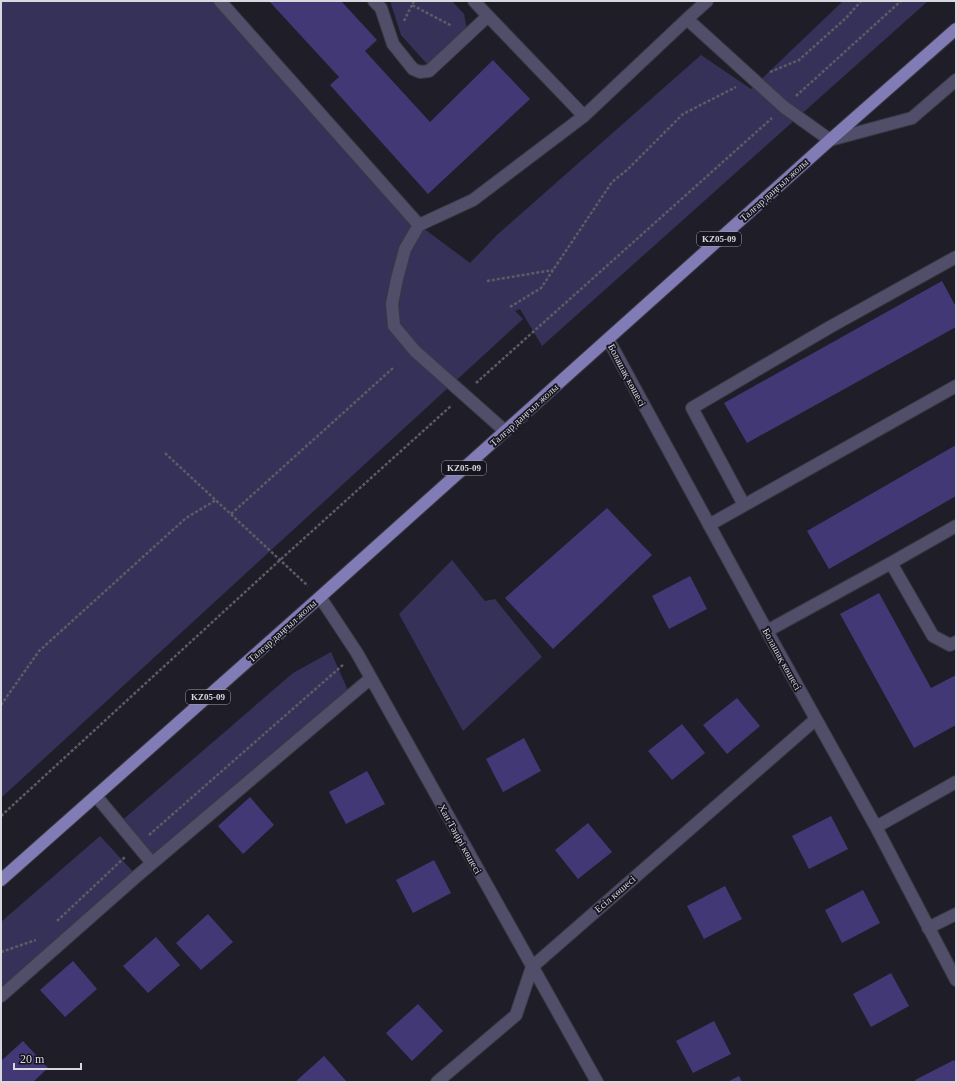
<svg xmlns="http://www.w3.org/2000/svg" width="957" height="1083" viewBox="0 0 957 1083" font-family="Georgia,serif">
	<style>
		.green { fill: #363158 }
		.building { fill: #423876 }
		.lines { fill: none; stroke-linecap: round; stroke-linejoin: round }
		.minor-casing { stroke: #393842; stroke-width: 14 }
		.major-casing { stroke: #393842; stroke-width: 14 }
		.path { stroke: #5c5c65; stroke-width: 2.5; stroke-dasharray: 3 2; stroke-linecap: butt }
		.minor { stroke: #514e6a; stroke-width: 12 }
		.major { stroke: #827cb6; stroke-width: 12 }
		.labels { text-anchor: middle; dominant-baseline: central; stroke-width: 3.5; stroke-linejoin: round; paint-order: stroke }
		.shield { fill: #16151f; stroke: #9e9ea5; stroke-width: 1 }
		.shield-label { font-size: 9px; font-weight: bold; fill: #d8d8df }
		.street-label { font-size: 10px; fill: #d8d8df; stroke: #16151f }
	</style>
	<rect width="100%" height="100%" fill="#1f1e28"/>
	<!-- green -->
	<path class="green" d="M 1,1 L 220,1 L 419,225 L 470,263 L 497,235 L 701,55 L 751,89 L 843,1 L 928,1 L 542,346 L 520,309 L 515,311 L 523,319 L 1,798 Z
		M 390,1 L 452,1 L 464,14 L 467,30 L 427,64 L 401,35 Z
		M 452,560 L 485,601 L 495,599 L 542,657 L 463,731 L 399,614 Z
		M 331,652 L 350,695 L 152,863 L 119,823 L 293,673 Z
		M 100,836 L 137,876 L 1,992 L 1,922 Z"/>
	<!-- building -->
	<path class="building" d="M 269,1 L 341,1 L 377,40 L 365,51 L 430,122 L 493,60 L 530,99 L 428,194 L 330,85 L 339,77 Z
		M 942,281 L 956,307 L 956,327 L 747,443 L 724,403 Z
		M 956,445 L 956,496 L 829,569 L 807,531 Z
		M 607,508 L 652,555 L 553,649 L 505,598 Z
		M 690,576 L 707,609 L 669,629 L 652,596 Z
		M 879,593 L 931,688 L 956,675 L 956,725 L 914,748 L 840,614 Z
		M 737,698 L 760,726 L 727,754 L 703,725 Z
		M 682,724 L 705,753 L 672,780 L 648,751 Z
		M 524,738 L 541,771 L 503,792 L 486,759 Z
		M 367,771 L 385,804 L 346,824 L 329,792 Z
		M 250,797 L 274,825 L 243,854 L 218,826 Z
		M 831,816 L 848,849 L 809,869 L 792,836 Z
		M 588,823 L 612,852 L 578,879 L 555,850 Z
		M 434,860 L 451,893 L 413,913 L 396,880 Z
		M 725,886 L 742,919 L 704,939 L 687,906 Z
		M 863,890 L 880,923 L 842,943 L 825,910 Z
		M 208,914 L 233,942 L 201,970 L 176,943 Z
		M 156,937 L 180,965 L 148,993 L 123,966 Z
		M 73,961 L 97,989 L 65,1017 L 40,990 Z
		M 891,973 L 909,1006 L 871,1027 L 853,994 Z
		M 418,1004 L 443,1031 L 412,1061 L 386,1033 Z
		M 714,1021 L 731,1054 L 693,1073 L 676,1041 Z
		M 23,1041 L 48,1068 L 33,1082 L 3,1082 L 1,1080 L 1,1061 Z
		M 324,1056 L 347,1082 L 295,1082 Z
		M 954,1060 L 956,1064 L 956,1082 L 916,1082 L 915,1080 Z
		M 739,1076 L 742,1082 L 727,1082 Z"/>
	<g class="lines">
		<defs>
			<path id="minor" d="M 220,1 L 419,225 L 473,200 L 584,116 L 687,19 L 784,107 L 830,140 L 912,118 L 956,80
				M 374,1 L 381,8 L 393,44 L 413,69 L 420,72 L 429,71 L 488,16 L 584,116
				M 474,1 L 488,16
				M 687,19 L 707,1
				M 419,225 L 405,249 L 397,279 L 392,304 L 394,326 L 415,351 L 505,431
				M 608,339 L 767,631 L 876,827 L 956,980
				M 744,505 L 692,408 L 830,327 L 956,257
				M 709,525 L 956,386
				M 891,563 L 933,636 L 950,645 L 956,642
				M 320,597 L 357,653 L 597,1082
				M 767,631 L 891,563 L 956,526
				M 96,796 L 152,863
				M 876,827 L 956,782
				M 928,928 L 956,914
				M 1,996 L 137,876 L 371,678
				M 437,1082 L 516,1015 L 532,967 L 815,720"/>
			<path id="major" d="M 1,880 L 320,597 L 830,140 L 956,29"/>
		</defs>
		<!-- minor casing -->
		<use href="#minor" class="minor-casing"/>
		<!-- major casing -->
		<use href="#major" class="major-casing"/>
		<!-- path -->
		<path class="path" d="M 414,1 L 412,5 L 452,26
			M 404,21 L 412,5
			M 770,72 L 799,60 L 846,18 L 861,1
			M 796,96 L 901,1
			M 487,281 L 553,270
			M 510,307 L 541,288 L 612,182 L 627,170 L 683,114 L 736,87
			M 476,383 L 772,118
			M 165,453 L 308,586
			M 231,514 L 393,368
			M 1,705 L 39,651 L 186,518 L 216,500
			M 1,816 L 280,560 L 452,405
			M 149,835 L 344,664
			M 57,921 L 125,857
			M 1,952 L 36,940"/>
		<!-- minor -->
		<use href="#minor" class="minor"/>
		<!-- major -->
		<use href="#major" class="major"/>
	</g>
	<g class="labels">
		<!-- shield labels -->
		<g class="shield">
			<rect x="697" y="232" width="44" height="14" rx="3"/>
			<rect x="442" y="461" width="44" height="14" rx="3"/>
			<rect x="186" y="690" width="44" height="14" rx="3"/>
		</g>
		<g class="shield-label">
			<text x="719" y="239">KZ05-09</text>
			<text x="464" y="468">KZ05-09</text>
			<text x="208" y="697">KZ05-09</text>
		</g>
		<!-- street labels -->
		<g class="street-label">
			<text transform="translate(774 190) rotate(-42)">Талғар даңғыл жолы</text>
			<text transform="translate(627 375) rotate(62)">Болашақ көшесі</text>
			<text transform="translate(524 415) rotate(-42)">Талғар даңғыл жолы</text>
			<text transform="translate(282 631) rotate(-42)">Талғар даңғыл жолы</text>
			<text transform="translate(782 659) rotate(61)">Болашақ көшесі</text>
			<text transform="translate(460 839) rotate(61)">Хан Тәңірі көшесі</text>
			<text transform="translate(615 894) rotate(-41)">Есіл көшесі</text>
		</g>
	</g>
	<!-- border -->
	<rect width="957" height="1083" fill="none" stroke="#d8d8df" stroke-width="4"/>
	<!-- scale -->
	<path d="M14 1063v6h67v-6" fill="none" stroke="#d8d8df" stroke-width="2"/>
	<text x="20" y="1063" font-size="12" fill="#d8d8df" stroke="#16151f" stroke-width="3" paint-order="stroke">20 m</text>
</svg>
